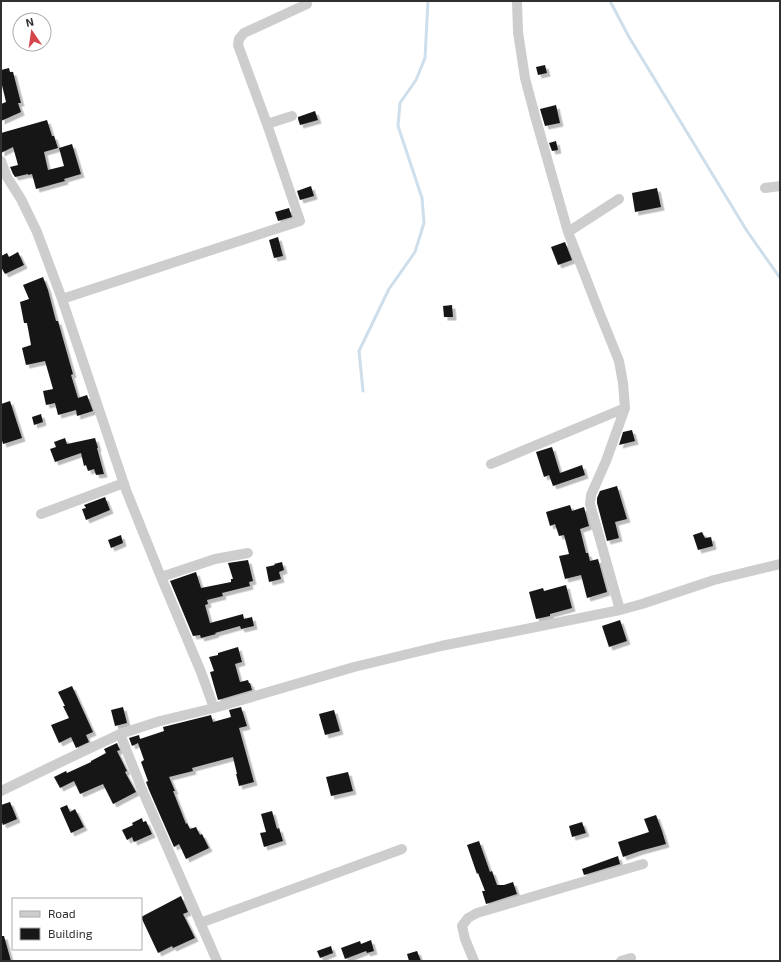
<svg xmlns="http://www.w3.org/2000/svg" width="781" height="962" viewBox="0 0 781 962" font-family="'Exo 2',sans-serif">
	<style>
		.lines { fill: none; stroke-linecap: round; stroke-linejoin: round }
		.stream { stroke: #cedeea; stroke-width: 3 }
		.building { fill: #171717; filter: url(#shadow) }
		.street { stroke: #cdcdcd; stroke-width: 10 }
	</style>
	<defs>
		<filter id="shadow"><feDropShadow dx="3.5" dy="3.5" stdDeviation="0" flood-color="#0004"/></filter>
	</defs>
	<rect width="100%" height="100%" fill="#fff"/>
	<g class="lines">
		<!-- stream -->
		<path class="stream" d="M 610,1 L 629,37 L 747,231 L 780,278
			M 363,391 L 359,351 L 389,289 L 415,252 L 424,223 L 422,198 L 398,126 L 400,103 L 416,80 L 425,58 L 428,1"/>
	</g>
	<!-- building -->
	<path class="building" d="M 545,65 L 547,73 L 538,75 L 536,67 Z
		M 9,68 L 10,72 L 13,72 L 21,103 L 18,103 L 21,112 L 1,121 L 1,104 L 6,102 L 1,81 L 1,70 Z
		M 556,105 L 560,123 L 545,126 L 540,109 Z
		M 315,111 L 318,120 L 300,125 L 298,119 L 298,117 Z
		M 47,120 L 52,136 L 54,136 L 58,148 L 44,152 L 48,170 L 64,166 L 59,148 L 72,144 L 81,174 L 64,179 L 65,181 L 54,184 L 36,189 L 32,174 L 28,175 L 28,174 L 15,177 L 13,174 L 10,167 L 18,165 L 13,147 L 1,153 L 1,133 Z
		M 556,141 L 558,150 L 552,151 L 549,143 Z
		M 311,186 L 314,196 L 300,200 L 297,191 Z
		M 657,188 L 661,207 L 635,212 L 632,193 Z
		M 289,208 L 292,217 L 278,221 L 275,212 Z
		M 278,237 L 283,256 L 274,258 L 269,240 Z
		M 565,242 L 572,260 L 558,265 L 551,247 Z
		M 18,252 L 24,265 L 5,274 L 1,267 L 1,256 L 7,253 L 9,257 Z
		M 43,277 L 48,290 L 56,321 L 58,321 L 69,360 L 73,374 L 71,375 L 78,398 L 87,395 L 93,411 L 77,416 L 76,410 L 58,415 L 55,403 L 46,405 L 43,391 L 53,389 L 45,361 L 26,365 L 22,348 L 31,345 L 27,323 L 24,323 L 20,302 L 29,299 L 23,285 Z
		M 452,305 L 453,317 L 444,317 L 443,306 Z
		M 10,401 L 22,438 L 3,444 L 1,437 L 1,404 Z
		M 41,414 L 43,422 L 34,425 L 32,417 Z
		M 632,430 L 635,441 L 619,445 L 623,432 Z
		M 65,438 L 67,444 L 95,438 L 98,448 L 97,448 L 104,474 L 96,475 L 94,469 L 88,471 L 86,465 L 84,466 L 81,453 L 55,462 L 50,449 L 56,447 L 54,442 Z
		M 552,447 L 560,473 L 582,465 L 585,475 L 553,486 L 549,475 L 544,477 L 536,452 Z
		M 617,486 L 627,519 L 615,522 L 619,538 L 607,541 L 597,503 L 597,498 L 600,491 Z
		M 105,497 L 110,510 L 86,520 L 82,509 L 86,508 L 84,505 Z
		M 570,505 L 572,511 L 584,507 L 589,526 L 580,529 L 586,553 L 588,553 L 590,561 L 598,559 L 607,592 L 587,598 L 581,575 L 565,579 L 559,556 L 569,554 L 564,535 L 559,536 L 555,524 L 550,526 L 546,512 Z
		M 702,532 L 705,538 L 711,537 L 713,546 L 698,550 L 693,535 Z
		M 121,535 L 123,543 L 111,548 L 108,540 Z
		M 248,560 L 253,581 L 249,582 L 250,586 L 222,593 L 223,596 L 207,600 L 208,604 L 205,605 L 210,623 L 243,614 L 244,619 L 252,617 L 254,626 L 241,629 L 240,626 L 215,633 L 216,634 L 201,638 L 200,635 L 193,636 L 170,581 L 196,572 L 201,588 L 231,582 L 231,579 L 233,579 L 228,563 Z
		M 282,562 L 284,570 L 279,572 L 281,579 L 269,582 L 266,567 L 275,565 L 274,564 Z
		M 566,585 L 572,608 L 550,614 L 550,616 L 536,619 L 529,592 L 543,588 L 544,591 Z
		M 620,620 L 627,641 L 609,647 L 602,626 Z
		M 238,647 L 242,662 L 235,664 L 240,682 L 248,680 L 249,683 L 250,683 L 252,690 L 218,700 L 210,672 L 214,671 L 209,657 L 218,655 L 218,653 Z
		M 72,686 L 93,732 L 86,735 L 89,742 L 76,748 L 71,737 L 59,743 L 51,725 L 69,718 L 63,706 L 65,706 L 58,692 Z
		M 123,707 L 127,723 L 115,726 L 111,710 Z
		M 241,707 L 247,726 L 239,728 L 254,782 L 239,786 L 236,774 L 237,774 L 233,757 L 192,768 L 193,771 L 169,777 L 175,791 L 173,791 L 186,824 L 187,823 L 190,829 L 196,827 L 200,835 L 202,834 L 209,848 L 186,859 L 179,844 L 174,847 L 149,790 L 146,782 L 148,781 L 141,762 L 144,760 L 138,743 L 132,746 L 129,738 L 139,735 L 140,739 L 164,731 L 163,727 L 211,715 L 213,722 L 231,717 L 229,710 Z
		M 334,710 L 340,731 L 325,735 L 319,714 Z
		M 117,743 L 120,750 L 117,751 L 127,771 L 125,772 L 136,792 L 113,804 L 103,784 L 80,794 L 74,781 L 60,788 L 54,777 L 66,771 L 67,773 L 91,762 L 91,761 L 106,753 L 104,749 Z
		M 348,772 L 353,791 L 331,796 L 326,777 Z
		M 10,802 L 17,819 L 3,825 L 1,820 L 1,805 Z
		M 67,805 L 70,812 L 75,809 L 84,827 L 71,833 L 60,808 Z
		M 272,811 L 277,829 L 279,828 L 283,841 L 264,847 L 260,833 L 266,832 L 261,814 Z
		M 656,815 L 662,831 L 666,844 L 640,851 L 623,857 L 618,842 L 649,832 L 644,819 Z
		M 142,818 L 143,822 L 146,821 L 152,834 L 134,842 L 132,837 L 127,840 L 122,830 L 133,825 L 132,823 Z
		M 582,822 L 586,833 L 572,837 L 569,826 Z
		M 479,841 L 490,872 L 492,871 L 497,885 L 504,885 L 513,882 L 517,894 L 486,904 L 482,891 L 485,891 L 478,873 L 477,874 L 467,845 Z
		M 618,856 L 620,864 L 584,875 L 582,869 Z
		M 181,896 L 188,912 L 183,914 L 195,938 L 173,948 L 172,946 L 158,953 L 141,917 Z
		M 1,936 L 4,936 L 11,961 L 1,961 Z
		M 371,940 L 374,951 L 367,953 L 366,951 L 345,959 L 341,948 L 360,941 L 361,944 Z
		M 331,946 L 333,953 L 320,958 L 317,951 Z
		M 417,951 L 421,961 L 409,961 L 407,954 Z"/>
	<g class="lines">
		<!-- street -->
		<path class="street" d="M 517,1 L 518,32 L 525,78 L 535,116 L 568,232 L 598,309 L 619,361 L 623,383 L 625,408 L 606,461 L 591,495 L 590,504 L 620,610
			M 267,124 L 238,45 L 239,39 L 244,33 L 307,4
			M 1,161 L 7,177 L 21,199 L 37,232 L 62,299 L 126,490 L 161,577 L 201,672 L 214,708
			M 765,188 L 780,186
			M 568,232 L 619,199
			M 62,299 L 300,221 L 267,124 L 292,116
			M 491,464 L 625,408
			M 41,514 L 124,483
			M 161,577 L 215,559 L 248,553
			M 120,734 L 143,792 L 217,961
			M 1,791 L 63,761 L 120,734 L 160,721 L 214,708 L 354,667 L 441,646 L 620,610 L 642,604 L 714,580 L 780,564
			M 200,923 L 402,849
			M 474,961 L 465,939 L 462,926 L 468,918 L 477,913 L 643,864
			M 621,961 L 631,958"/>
	</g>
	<!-- border -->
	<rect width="781" height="962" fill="none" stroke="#303030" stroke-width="4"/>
	<!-- legend -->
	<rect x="12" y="898" width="130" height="52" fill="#ffffff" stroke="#acacac"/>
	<rect x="20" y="911" width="20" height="6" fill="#cdcdcd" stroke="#acacac"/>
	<text x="48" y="918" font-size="12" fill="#303030">Road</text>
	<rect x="20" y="928" width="20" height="12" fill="#171717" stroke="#acacac"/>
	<text x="48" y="938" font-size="12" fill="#303030">Building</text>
	<!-- north arrow -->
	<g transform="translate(32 32) rotate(347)"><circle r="19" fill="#ffffff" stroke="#acacac"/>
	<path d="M0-3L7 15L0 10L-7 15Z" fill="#d5454c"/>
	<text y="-6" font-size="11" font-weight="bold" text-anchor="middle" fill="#303030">N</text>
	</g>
</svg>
